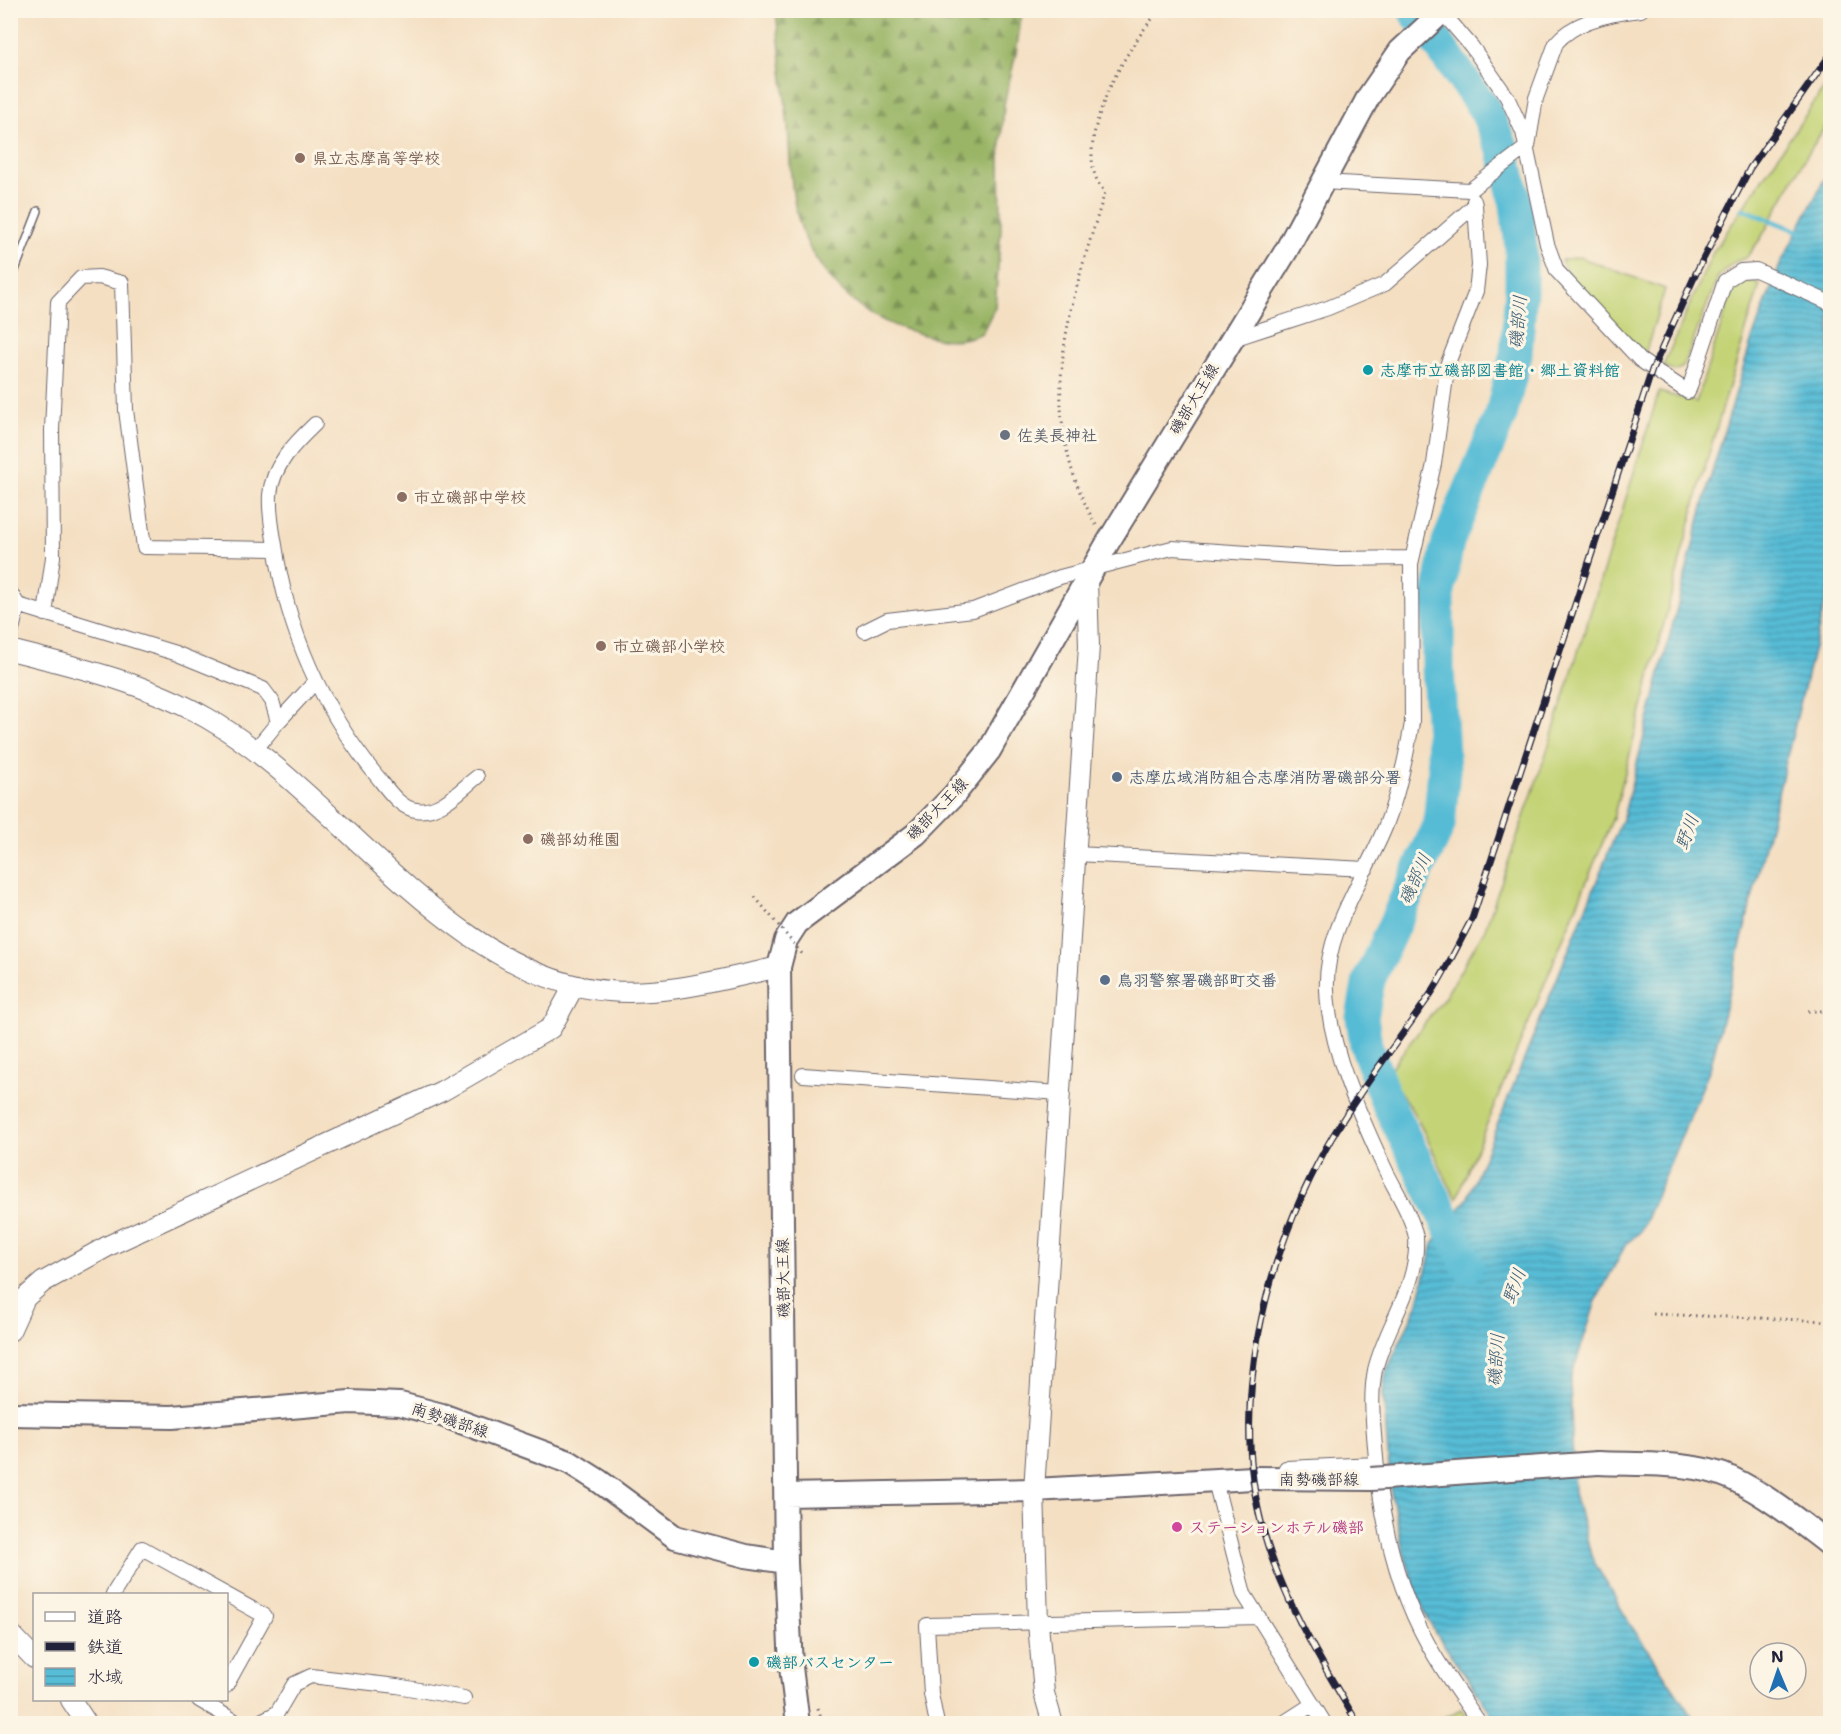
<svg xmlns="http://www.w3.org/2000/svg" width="1841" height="1734" viewBox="0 0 1841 1734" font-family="'Shantell Sans','Klee One',sans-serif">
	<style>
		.grass { fill: #c3d375; stroke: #727a58; stroke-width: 1.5 }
		.forest { fill: url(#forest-firs); stroke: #5e6c50; stroke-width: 1.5 }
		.water { fill: url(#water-rules); stroke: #3c6f88; stroke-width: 1.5 }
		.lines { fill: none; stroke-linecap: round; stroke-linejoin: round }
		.stream { stroke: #57bcd5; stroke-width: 5 }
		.river { stroke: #57bcd5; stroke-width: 33 }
		.lane-casing { stroke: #6c646a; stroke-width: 10 }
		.street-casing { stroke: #6c646a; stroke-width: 16 }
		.secondary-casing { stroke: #6c646a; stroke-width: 22 }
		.primary-casing { stroke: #6c646a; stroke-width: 26 }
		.path { stroke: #6c646a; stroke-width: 3; stroke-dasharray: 1.5 4.5; stroke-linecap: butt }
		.lane { stroke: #fff; stroke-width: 7 }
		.street { stroke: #fff; stroke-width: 14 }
		.secondary { stroke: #fff; stroke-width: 20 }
		.primary { stroke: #fff; stroke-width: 22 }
		.rail-casing { stroke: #22223b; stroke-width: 7 }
		.rail { stroke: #fcf5e5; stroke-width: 4.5; stroke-dasharray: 14; stroke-linecap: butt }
		.primary-bridge-casing { stroke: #6c646a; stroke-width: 26; stroke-linecap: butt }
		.path-bridge { stroke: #6c646a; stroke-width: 3; stroke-dasharray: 1.5 4.5; stroke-linecap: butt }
		.primary-bridge { stroke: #fff; stroke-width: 22 }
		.education-dot { fill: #8d6e63; stroke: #fcf5e5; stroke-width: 2 }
		.culture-dot { fill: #0f9aa8; stroke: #fcf5e5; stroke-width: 2 }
		.worship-dot { fill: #6b7280; stroke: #fcf5e5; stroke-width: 2 }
		.service-dot { fill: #5c6f8a; stroke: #fcf5e5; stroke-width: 2 }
		.hotel-dot { fill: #d1479c; stroke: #fcf5e5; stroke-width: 2 }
		.labels { text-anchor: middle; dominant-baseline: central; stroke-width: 6; stroke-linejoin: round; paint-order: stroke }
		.education-label { font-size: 16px; font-weight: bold; fill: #785e54; stroke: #fcf5e5; text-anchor: start }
		.culture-label { font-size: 16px; font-weight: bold; fill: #0d838f; stroke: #fcf5e5; text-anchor: start }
		.street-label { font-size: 16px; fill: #22223b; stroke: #fcf5e5 }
		.worship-label { font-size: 16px; font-weight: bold; fill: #5b616d; stroke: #fcf5e5; text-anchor: start }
		.service-label { font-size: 16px; font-weight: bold; fill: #4e5e75; stroke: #fcf5e5; text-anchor: start }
		.hotel-label { font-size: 16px; font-weight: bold; fill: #b23c85; stroke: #fcf5e5; text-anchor: start }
		.water-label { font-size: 18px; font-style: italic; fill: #355871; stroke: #fcf5e5 }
	</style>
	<defs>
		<pattern id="forest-firs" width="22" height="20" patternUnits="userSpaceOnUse" patternTransform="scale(1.5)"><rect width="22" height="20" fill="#9ab566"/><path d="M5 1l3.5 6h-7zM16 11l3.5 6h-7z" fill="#7d9355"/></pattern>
		<pattern id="water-rules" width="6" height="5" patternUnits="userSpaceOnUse" patternTransform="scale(1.5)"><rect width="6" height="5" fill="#57bcd5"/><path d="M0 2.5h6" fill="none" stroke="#4898ae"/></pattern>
	</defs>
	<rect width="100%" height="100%" fill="#fcf5e5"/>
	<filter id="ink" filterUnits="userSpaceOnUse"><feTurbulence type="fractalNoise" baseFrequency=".0167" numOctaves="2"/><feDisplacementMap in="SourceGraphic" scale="12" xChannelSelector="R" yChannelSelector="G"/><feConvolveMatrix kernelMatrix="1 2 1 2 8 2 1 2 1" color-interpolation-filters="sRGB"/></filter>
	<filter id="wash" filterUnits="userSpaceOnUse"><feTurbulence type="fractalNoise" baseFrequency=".008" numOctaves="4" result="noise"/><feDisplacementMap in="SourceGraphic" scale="24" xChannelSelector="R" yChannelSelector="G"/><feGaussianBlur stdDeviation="1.35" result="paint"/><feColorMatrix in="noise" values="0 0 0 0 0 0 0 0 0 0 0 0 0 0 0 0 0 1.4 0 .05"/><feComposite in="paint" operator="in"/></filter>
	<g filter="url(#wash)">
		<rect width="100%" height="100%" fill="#f4dfc2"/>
		<!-- grass -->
		<path class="grass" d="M 1830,79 L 1830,119 L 1807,155 L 1761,238 L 1747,257 L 1733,263 L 1718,277 L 1683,367 L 1675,371 L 1663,366 L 1713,252 Z
			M 1579,257 L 1665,289 L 1645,354 L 1570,278 L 1561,260 Z
			M 1747,281 L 1760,284 L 1703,473 L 1614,815 L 1456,1199 C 1432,1153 1421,1115 1386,1074 L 1445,997 L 1485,929 L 1549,745 L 1659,392 L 1696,402 L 1733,289 Z
			M 1461,1709 L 1472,1723 L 1432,1724 Z"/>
		<!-- forest -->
		<path class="forest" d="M 776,11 L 1022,11 L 1016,53 L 1004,104 L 1000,156 L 1001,228 L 995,307 L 982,333 C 953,346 933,338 904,329 C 849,311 806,262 795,205 C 790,180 790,153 788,128 C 784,89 780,50 776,11 Z"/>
		<!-- water -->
		<path class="water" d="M 1830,168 L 1830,583 L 1710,1069 L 1641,1231 L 1626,1244 L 1596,1301 L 1570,1381 L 1574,1493 L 1592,1558 L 1630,1624 L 1697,1723 L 1498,1723 L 1433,1629 L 1420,1602 L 1404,1554 L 1391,1493 L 1383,1392 L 1386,1372 L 1417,1305 L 1433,1244 L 1467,1199 L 1624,814 L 1710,479 L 1752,339 L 1780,265 Z"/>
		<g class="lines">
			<!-- stream -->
			<path class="stream" d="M 1743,209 L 1803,233"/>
			<!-- river -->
			<path class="river" d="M 1414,10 L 1485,110 L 1502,147 L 1516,204 L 1521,248 L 1521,291 L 1516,354 L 1501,415 L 1448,542 L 1438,596 L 1438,668 L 1444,770 L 1439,825 L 1369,980 L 1362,1017 L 1366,1045 L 1385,1098 L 1468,1265"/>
		</g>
	</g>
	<g filter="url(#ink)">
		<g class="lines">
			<defs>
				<path id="lane" d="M 10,283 L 38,211"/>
				<path id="street" d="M 1442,12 L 1472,47 L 1507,97 L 1523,132 L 1547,244 L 1557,271 L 1640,360 L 1688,392 L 1725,281 L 1741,271 L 1756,270 L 1830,303
					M 1322,182 L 1470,190 L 1528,146 L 1536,98 L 1556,43 C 1575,20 1612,13 1641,10
					M 1475,205 L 1479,265 L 1476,291 L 1448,363 L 1434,464 L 1411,564 L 1412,723 C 1406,758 1399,792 1386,825 C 1365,878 1324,931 1327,990 C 1329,1048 1360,1115 1384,1167 C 1395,1190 1410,1212 1416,1237 C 1419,1287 1386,1324 1375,1370 C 1370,1396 1373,1422 1375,1447 C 1380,1514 1395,1585 1428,1644 C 1443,1672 1462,1697 1480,1724
					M 1233,339 L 1328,308 L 1385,284 L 1475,205 L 1474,201
					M 315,424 C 295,443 272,466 270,495 C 269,511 272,529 275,545 C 287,630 322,709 376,775 C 386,787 399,808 416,810 C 439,814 459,791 477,777
					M 10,592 L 18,605 L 175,653 L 263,689 L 272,701 L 278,722 L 255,750
					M 45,614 L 53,557 L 52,430 L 58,302 L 81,278 L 99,277 L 122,283 L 126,410 L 144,547 L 275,549
					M 865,631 L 887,620 L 973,610 L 1060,577 L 1172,548 L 1338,559 L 1412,558
					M 10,638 L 18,605
					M 278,722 L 315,682
					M 1076,854 L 1366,869
					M 803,1075 L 1060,1093
					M 1285,1470 L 1286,1468 L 1376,1464
					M 1215,1481 L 1244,1594 L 1325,1724
					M 113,1594 L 142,1548 L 265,1616 L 226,1686
					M 199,1700 L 240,1724
					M 255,1724 L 277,1713 L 294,1684 L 311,1676 L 397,1686 L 464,1698
					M 937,1724 L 931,1694 L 927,1625 L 1259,1617
					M 1282,1724 L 1313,1704"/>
				<path id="secondary" d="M 10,650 C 78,667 146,683 207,718 C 337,792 450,978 609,991 C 665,996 724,979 779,967
					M 10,1331 L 25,1298 L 43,1282 L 110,1245 L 442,1091 L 551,1028 L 574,986
					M 10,1633 L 34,1658
					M 71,1700 L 87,1724
					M 1053,1724 L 1044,1693 L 1038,1623 L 1034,1490 L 1089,646 L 1087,580"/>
				<path id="primary" d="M 10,1414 L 172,1417 L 350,1402 L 400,1404 L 442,1415 L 569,1462 L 599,1481 L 675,1537 L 746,1556 L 786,1562
					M 1598,1463 C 1639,1465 1694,1461 1731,1478 C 1767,1495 1799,1521 1830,1545
					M 786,1495 L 1034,1490 L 1253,1478 L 1371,1479
					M 798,1724 L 791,1667 L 786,1562 L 779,967 L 786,940 L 797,923 L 916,834 L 954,795 L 989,751 L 1107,544 L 1286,251 L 1369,96 L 1400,51 L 1444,10"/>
			</defs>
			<!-- lane casing -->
			<use href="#lane" class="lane-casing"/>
			<!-- street casing -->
			<use href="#street" class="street-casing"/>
			<!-- secondary casing -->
			<use href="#secondary" class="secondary-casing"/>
			<!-- primary casing -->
			<use href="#primary" class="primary-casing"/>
			<!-- path -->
			<path class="path" d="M 1096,525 C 1031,410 1069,309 1105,192 C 1065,150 1127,45 1160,10
				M 1808,1011 L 1830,1011
				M 1653,1314 L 1830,1321
				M 818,1708 L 823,1724"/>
			<!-- lane -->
			<use href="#lane" class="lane"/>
			<!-- street -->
			<use href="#street" class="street"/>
			<!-- secondary -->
			<use href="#secondary" class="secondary"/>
			<!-- primary -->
			<use href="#primary" class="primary"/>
			<defs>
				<path id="rail" d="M 1358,1724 C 1322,1663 1283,1601 1264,1533 C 1228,1407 1264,1260 1326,1148 C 1356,1094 1395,1046 1430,995 C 1446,971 1458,944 1472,919 L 1652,370 L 1697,271 L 1750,168 L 1830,55"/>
			</defs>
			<!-- rail casing -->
			<use href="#rail" class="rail-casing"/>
			<!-- rail -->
			<use href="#rail" class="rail"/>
			<defs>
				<path id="primary-bridge" d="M 1371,1479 L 1598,1463"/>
			</defs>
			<!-- primary-bridge casing -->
			<use href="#primary-bridge" class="primary-bridge-casing"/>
			<!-- path-bridge -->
			<path class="path-bridge" d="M 755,897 L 803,955"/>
			<!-- primary-bridge -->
			<use href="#primary-bridge" class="primary-bridge"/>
		</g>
	</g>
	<!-- markers -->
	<g class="education-dot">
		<circle cx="300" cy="158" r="6"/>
		<circle cx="402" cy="497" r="6"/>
		<circle cx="601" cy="646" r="6"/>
		<circle cx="528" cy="839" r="6"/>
	</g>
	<g class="culture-dot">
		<circle cx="1368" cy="370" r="6"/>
		<circle cx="754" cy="1662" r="6"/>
	</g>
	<circle class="worship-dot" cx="1005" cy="435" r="6"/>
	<g class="service-dot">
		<circle cx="1117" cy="777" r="6"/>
		<circle cx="1105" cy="980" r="6"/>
	</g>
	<circle class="hotel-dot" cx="1177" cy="1527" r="6"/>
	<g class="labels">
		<!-- education labels -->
		<g class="education-label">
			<text x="312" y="158">県立志摩高等学校</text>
			<text x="414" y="497">市立磯部中学校</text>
			<text x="613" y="646">市立磯部小学校</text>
			<text x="540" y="839">磯部幼稚園</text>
		</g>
		<!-- culture labels -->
		<g class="culture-label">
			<text x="1380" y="370">志摩市立磯部図書館・郷土資料館</text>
			<text x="766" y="1662">磯部バスセンター</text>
		</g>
		<!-- street labels -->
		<g class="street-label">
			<text transform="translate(1194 399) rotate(-59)">磯部大王線</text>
			<text transform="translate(937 809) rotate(-46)">磯部大王線</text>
			<text transform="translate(783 1278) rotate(-91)">磯部大王線</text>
			<text transform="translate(450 1420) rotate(18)">南勢磯部線</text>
			<text x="1319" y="1479">南勢磯部線</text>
		</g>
		<!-- worship labels -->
		<g class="worship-label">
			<text x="1017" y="435">佐美長神社</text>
		</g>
		<!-- service labels -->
		<g class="service-label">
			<text x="1129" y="777">志摩広域消防組合志摩消防署磯部分署</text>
			<text x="1117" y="980">鳥羽警察署磯部町交番</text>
		</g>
		<!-- hotel labels -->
		<g class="hotel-label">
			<text x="1189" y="1527">ステーションホテル磯部</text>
		</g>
		<!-- water labels -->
		<g class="water-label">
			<text transform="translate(1518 322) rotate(-85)">磯部川</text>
			<text transform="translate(1687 832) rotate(-69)">野川</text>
			<text transform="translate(1415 879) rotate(-66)">磯部川</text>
			<text transform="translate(1514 1286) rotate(-69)">野川</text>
			<text transform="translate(1496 1360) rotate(-86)">磯部川</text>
		</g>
	</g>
	<!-- margin -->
	<rect width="1841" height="1734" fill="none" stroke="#fcf5e5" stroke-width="36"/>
	<!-- legend -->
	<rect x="33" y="1593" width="195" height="108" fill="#fcf5e5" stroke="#a5a1a1" stroke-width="1.5"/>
	<rect x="45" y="1612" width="30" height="9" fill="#ffffff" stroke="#a5a1a1" stroke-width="1.5"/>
	<text x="87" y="1623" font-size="18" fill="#22223b">道路</text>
	<rect x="45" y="1642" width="30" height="9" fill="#22223b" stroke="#a5a1a1" stroke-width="1.5"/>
	<text x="87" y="1653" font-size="18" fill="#22223b">鉄道</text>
	<rect x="45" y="1668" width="30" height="18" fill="url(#water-rules)" stroke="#a5a1a1" stroke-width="1.5"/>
	<text x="87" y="1683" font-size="18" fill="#22223b">水域</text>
	<!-- north arrow -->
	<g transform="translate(1778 1671) rotate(358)"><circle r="28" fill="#fcf5e5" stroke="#a5a1a1" stroke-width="1.5"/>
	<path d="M0-4.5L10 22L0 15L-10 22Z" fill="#1f6fb2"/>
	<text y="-9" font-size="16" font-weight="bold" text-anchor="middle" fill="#22223b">N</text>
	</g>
</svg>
